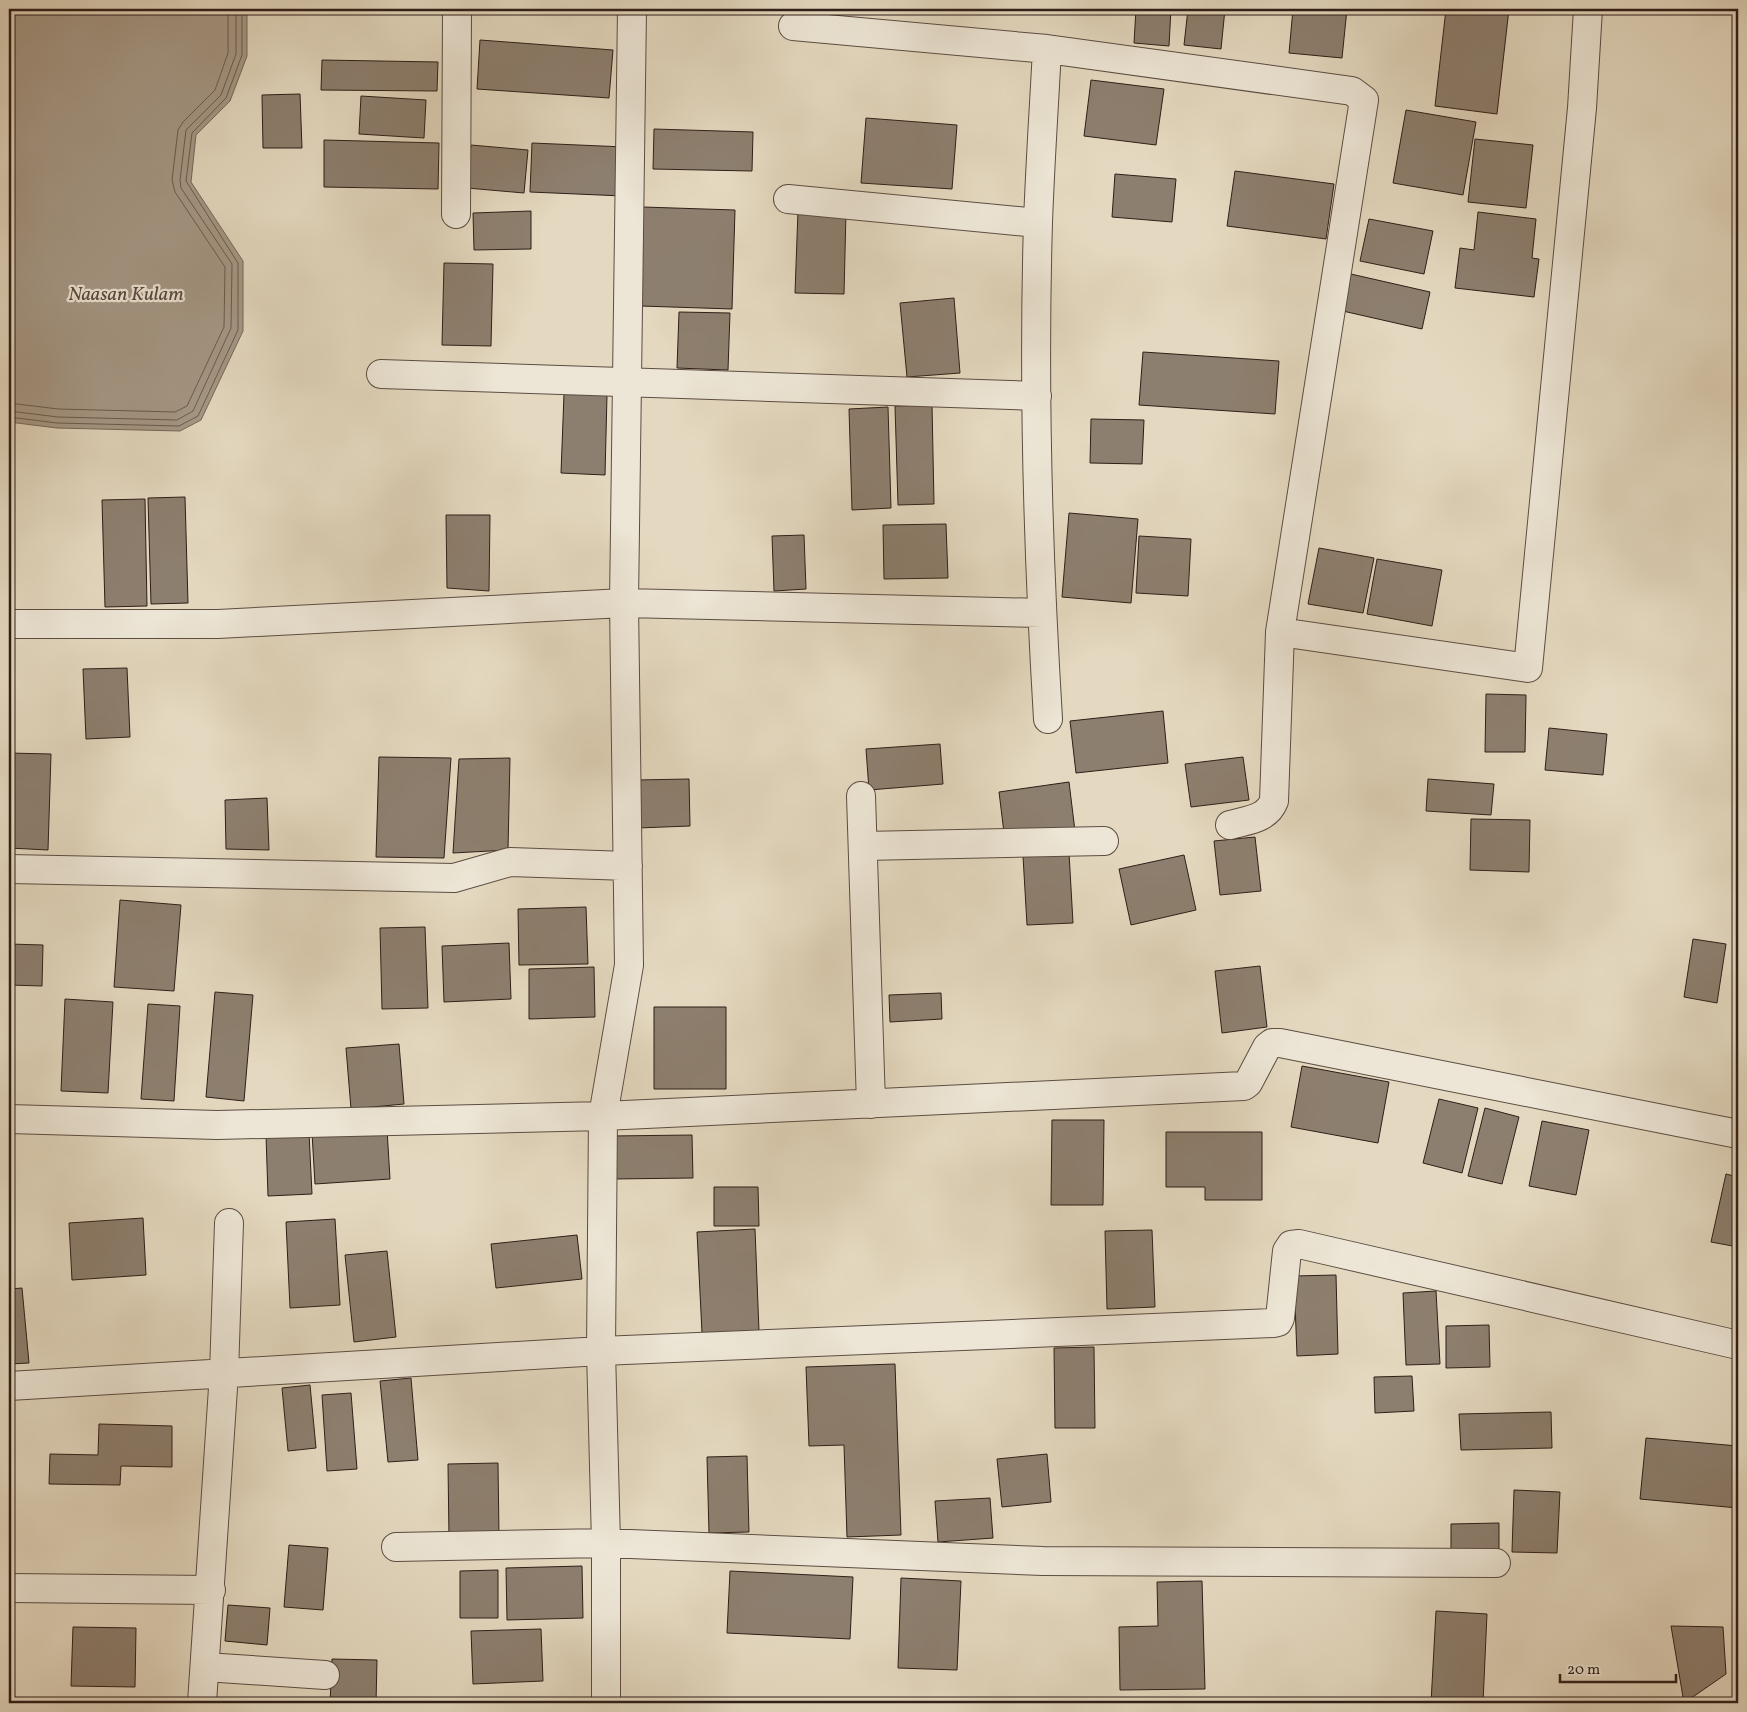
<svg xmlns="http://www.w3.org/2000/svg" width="1747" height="1712" viewBox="0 0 1747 1712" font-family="Vollkorn,serif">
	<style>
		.water { fill: #a69987; stroke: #76685b }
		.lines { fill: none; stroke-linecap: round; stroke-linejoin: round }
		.shore { stroke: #6a5c50; stroke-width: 1 }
		.building { fill: #8d7f6f; stroke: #2f1e18 }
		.minor-casing { stroke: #5c4d42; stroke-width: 30 }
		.minor { stroke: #ede6d6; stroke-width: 28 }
		.labels { text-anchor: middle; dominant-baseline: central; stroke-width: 4.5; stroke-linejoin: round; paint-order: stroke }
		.water-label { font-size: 20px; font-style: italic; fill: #59493f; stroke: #ede6d6 }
	</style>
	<rect width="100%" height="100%" fill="#e4d9c0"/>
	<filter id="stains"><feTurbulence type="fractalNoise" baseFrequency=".004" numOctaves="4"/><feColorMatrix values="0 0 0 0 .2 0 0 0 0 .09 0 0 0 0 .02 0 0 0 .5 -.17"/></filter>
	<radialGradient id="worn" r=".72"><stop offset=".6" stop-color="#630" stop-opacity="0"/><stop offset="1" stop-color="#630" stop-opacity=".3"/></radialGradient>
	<!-- water -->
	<path class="water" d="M 9,9 L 247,9 L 247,56 L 230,101 L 196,135 L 191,182 L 243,261 L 243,331 L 201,420 L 180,431 L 57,428 L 9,422 Z"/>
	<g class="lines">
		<!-- shore -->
		<path class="shore" d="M 9,403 L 58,409 L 175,412 L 187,406 L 224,327 L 225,267 L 175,192 L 172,180 L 178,130 L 183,122 L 215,90 L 228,53 L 228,9
			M 9,411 L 58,417 L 177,420 L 193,411 L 231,328 L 232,264 L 181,188 L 180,180 L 186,130 L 221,95 L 236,54 L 236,9
			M 9,417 L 57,423 L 179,426 L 198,416 L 238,330 L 238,263 L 186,181 L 192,133 L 226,98 L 242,55 L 242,9"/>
	</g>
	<!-- building -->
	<path class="building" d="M 1136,9 L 1171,9 L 1169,46 L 1134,43 Z
		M 1188,9 L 1225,9 L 1221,49 L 1184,45 Z
		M 1293,9 L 1347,9 L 1342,58 L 1289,53 Z
		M 1446,9 L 1509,9 L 1497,114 L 1435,106 Z
		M 480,40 L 613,50 L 609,98 L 477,89 Z
		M 322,60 L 438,62 L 437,91 L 321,90 Z
		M 1091,80 L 1164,89 L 1156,145 L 1084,136 Z
		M 300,94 L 302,148 L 263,148 L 262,95 Z
		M 361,96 L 426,100 L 424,138 L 359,134 Z
		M 1406,110 L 1476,122 L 1463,195 L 1393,183 Z
		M 866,118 L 957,125 L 952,189 L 861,183 Z
		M 654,129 L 753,132 L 752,171 L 653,169 Z
		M 1475,139 L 1533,145 L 1526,208 L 1468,202 Z
		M 324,140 L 439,143 L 438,189 L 324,187 Z
		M 532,143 L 625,147 L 623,196 L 530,192 Z
		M 471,145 L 528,150 L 524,193 L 467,188 Z
		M 1235,171 L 1334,184 L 1326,239 L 1227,226 Z
		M 1115,174 L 1176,179 L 1172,222 L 1112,217 Z
		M 643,207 L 735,210 L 732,309 L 641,306 Z
		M 531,211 L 531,249 L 474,250 L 473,213 Z
		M 798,211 L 846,212 L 844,294 L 795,293 Z
		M 1478,212 L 1536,219 L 1532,258 L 1539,259 L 1534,297 L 1455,288 L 1460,248 L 1474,250 Z
		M 1369,219 L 1433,231 L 1424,274 L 1360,261 Z
		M 444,263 L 493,264 L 491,346 L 442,345 Z
		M 1342,272 L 1430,292 L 1422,329 L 1334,309 Z
		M 954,298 L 960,373 L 907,377 L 900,303 Z
		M 679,312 L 730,313 L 728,370 L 677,368 Z
		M 1143,352 L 1279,361 L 1275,414 L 1139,405 Z
		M 564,394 L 607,395 L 605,475 L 561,473 Z
		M 932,405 L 934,504 L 898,505 L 895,406 Z
		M 888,407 L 891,508 L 852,510 L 849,409 Z
		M 1091,419 L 1144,420 L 1142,464 L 1090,463 Z
		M 185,497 L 188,603 L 151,604 L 148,498 Z
		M 145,499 L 147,606 L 105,607 L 102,500 Z
		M 1069,513 L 1138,519 L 1131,603 L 1062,597 Z
		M 446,515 L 490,515 L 489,591 L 447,588 Z
		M 946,524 L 948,578 L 884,579 L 883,525 Z
		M 804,535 L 806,589 L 774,591 L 772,536 Z
		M 1139,536 L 1191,539 L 1188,596 L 1136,593 Z
		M 1319,548 L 1374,558 L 1363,613 L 1308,604 Z
		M 1377,559 L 1442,570 L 1432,626 L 1367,614 Z
		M 127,668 L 130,737 L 86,739 L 83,669 Z
		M 1486,694 L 1526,695 L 1525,752 L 1485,752 Z
		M 1163,711 L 1168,763 L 1076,773 L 1070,721 Z
		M 1549,728 L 1607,734 L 1603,775 L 1545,770 Z
		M 940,744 L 943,784 L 869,790 L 866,749 Z
		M 9,753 L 51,754 L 48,850 L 9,848 Z
		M 379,757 L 451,758 L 444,858 L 376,857 Z
		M 1243,757 L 1249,800 L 1191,807 L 1185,764 Z
		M 510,758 L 508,850 L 453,853 L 459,759 Z
		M 689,779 L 690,826 L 637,828 L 637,780 Z
		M 1428,779 L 1494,784 L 1491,815 L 1426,811 Z
		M 1069,782 L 1075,831 L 1005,841 L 999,792 Z
		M 267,798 L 269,850 L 226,849 L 225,800 Z
		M 1471,819 L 1530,820 L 1529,872 L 1470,870 Z
		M 1255,837 L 1261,891 L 1220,895 L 1214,841 Z
		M 1069,853 L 1073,923 L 1027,925 L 1023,856 Z
		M 1184,855 L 1196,910 L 1131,925 L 1119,869 Z
		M 120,900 L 181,905 L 174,991 L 114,987 Z
		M 586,907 L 588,964 L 519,965 L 518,909 Z
		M 425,927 L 428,1008 L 382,1009 L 380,928 Z
		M 1693,939 L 1726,944 L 1717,1003 L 1684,997 Z
		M 509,943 L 511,999 L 444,1002 L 442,946 Z
		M 9,944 L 43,945 L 42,986 L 9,985 Z
		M 1260,966 L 1267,1027 L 1222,1033 L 1215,971 Z
		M 594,967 L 595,1017 L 529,1019 L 529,969 Z
		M 215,992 L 253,995 L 244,1101 L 206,1097 Z
		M 941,993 L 942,1019 L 890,1022 L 889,995 Z
		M 65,999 L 113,1002 L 108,1093 L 61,1091 Z
		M 148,1004 L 180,1006 L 174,1101 L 141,1099 Z
		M 654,1007 L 726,1007 L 726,1089 L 654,1089 Z
		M 399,1044 L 404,1104 L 351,1109 L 346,1048 Z
		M 1302,1066 L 1389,1082 L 1378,1143 L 1291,1127 Z
		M 1439,1099 L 1478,1108 L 1462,1173 L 1423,1163 Z
		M 1485,1108 L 1519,1117 L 1502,1184 L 1468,1176 Z
		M 1052,1120 L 1104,1120 L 1103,1205 L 1051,1205 Z
		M 1542,1121 L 1589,1130 L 1576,1195 L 1529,1186 Z
		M 387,1129 L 390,1179 L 315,1184 L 312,1133 Z
		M 1166,1132 L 1262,1132 L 1262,1200 L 1205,1200 L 1205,1187 L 1166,1187 Z
		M 309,1133 L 312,1194 L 268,1196 L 266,1135 Z
		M 692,1135 L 693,1178 L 612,1179 L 611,1136 Z
		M 1726,1174 L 1738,1177 L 1738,1247 L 1711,1242 Z
		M 714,1187 L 758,1187 L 759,1226 L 714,1226 Z
		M 143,1218 L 146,1275 L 72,1280 L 69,1223 Z
		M 335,1219 L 340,1305 L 290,1308 L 286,1222 Z
		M 755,1229 L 759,1331 L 702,1333 L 697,1232 Z
		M 1152,1230 L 1155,1307 L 1107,1309 L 1105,1231 Z
		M 577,1235 L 582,1279 L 496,1288 L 491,1244 Z
		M 387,1251 L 396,1337 L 354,1342 L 345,1255 Z
		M 1336,1275 L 1338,1354 L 1297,1356 L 1294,1276 Z
		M 22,1288 L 29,1363 L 9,1364 L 9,1289 Z
		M 1436,1291 L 1440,1364 L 1406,1365 L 1403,1293 Z
		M 1489,1325 L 1490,1367 L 1446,1368 L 1446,1326 Z
		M 1094,1347 L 1095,1428 L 1055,1428 L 1054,1348 Z
		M 895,1364 L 901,1535 L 847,1537 L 844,1445 L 809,1446 L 806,1367 Z
		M 1412,1376 L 1414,1411 L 1375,1413 L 1374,1377 Z
		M 411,1378 L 418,1460 L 388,1462 L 380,1381 Z
		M 310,1385 L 316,1448 L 288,1451 L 282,1388 Z
		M 351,1393 L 357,1469 L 327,1471 L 322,1395 Z
		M 1551,1412 L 1552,1448 L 1461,1450 L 1459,1414 Z
		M 99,1424 L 172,1426 L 172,1467 L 121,1466 L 120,1485 L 49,1484 L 50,1454 L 98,1455 Z
		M 1646,1438 L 1738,1446 L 1738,1508 L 1640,1499 Z
		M 1047,1454 L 1051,1502 L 1002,1507 L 997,1459 Z
		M 747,1456 L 749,1532 L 709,1533 L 707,1457 Z
		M 498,1463 L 499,1537 L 449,1538 L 448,1464 Z
		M 1514,1490 L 1560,1492 L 1557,1553 L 1512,1552 Z
		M 990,1498 L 993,1538 L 938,1542 L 935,1501 Z
		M 1499,1523 L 1499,1554 L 1451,1556 L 1451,1524 Z
		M 289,1545 L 328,1548 L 323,1610 L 284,1607 Z
		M 582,1566 L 583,1618 L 507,1620 L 506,1568 Z
		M 498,1570 L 498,1618 L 460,1618 L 460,1571 Z
		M 730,1571 L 853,1577 L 850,1639 L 727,1633 Z
		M 901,1578 L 961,1581 L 957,1670 L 898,1668 Z
		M 1202,1581 L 1205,1689 L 1120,1690 L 1119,1627 L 1158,1626 L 1157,1582 Z
		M 228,1605 L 270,1608 L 267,1645 L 225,1641 Z
		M 1436,1611 L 1487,1614 L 1483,1703 L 1431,1703 Z
		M 1671,1626 L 1723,1627 L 1726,1674 L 1684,1703 Z
		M 73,1627 L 136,1628 L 135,1687 L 71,1686 Z
		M 541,1629 L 543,1681 L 473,1684 L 471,1631 Z
		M 332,1659 L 377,1660 L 376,1703 L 330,1703 Z"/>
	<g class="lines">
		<defs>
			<path id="minor" d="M 632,9 L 624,603 L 629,965 L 603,1116 L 601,1351 L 606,1543 L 1043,1561 L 1496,1563
				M 793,26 L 1047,49 L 1352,91 L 1364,100 L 1280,632 L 1274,801 C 1267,819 1248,820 1230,825
				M 1047,49 C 1044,107 1040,165 1038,223 C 1033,388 1038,554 1048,719
				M 788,199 L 1038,223
				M 456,214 L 457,9
				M 381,374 L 1037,396
				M 9,624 L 218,624 L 624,603 L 1042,613
				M 1280,632 L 1528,668 L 1582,108 L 1588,9
				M 861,796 L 871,1104
				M 864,846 L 1104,841
				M 9,869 L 454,878 L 510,862 L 628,866
				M 9,1119 L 217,1125 L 603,1116 L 1244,1086 L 1248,1083 L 1267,1047 L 1272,1043 L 1280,1043 L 1738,1134
				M 9,1386 L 601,1351 L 1274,1323 L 1278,1322 L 1280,1318 L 1287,1251 L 1291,1245 L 1299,1244 L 1738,1345
				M 396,1547 L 606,1543 L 606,1703
				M 9,1588 L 211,1590
				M 205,1667 L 325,1675
				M 202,1703 L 224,1373 L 229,1223"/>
		</defs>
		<!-- minor casing -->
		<use href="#minor" class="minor-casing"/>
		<!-- minor -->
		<use href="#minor" class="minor"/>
	</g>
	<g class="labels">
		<!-- water labels -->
		<g class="water-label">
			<text x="126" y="295">Naasan Kulam</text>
		</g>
	</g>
	<!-- margin -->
	<rect width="1747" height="1712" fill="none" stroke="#e4d9c0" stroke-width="30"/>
	<rect x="10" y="10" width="1727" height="1692" fill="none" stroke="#2f1e18" stroke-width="2.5"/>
	<rect x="15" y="15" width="1717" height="1682" fill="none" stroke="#2f1e18"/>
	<!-- scale -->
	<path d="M1560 1674v8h116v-8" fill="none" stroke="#2f1e18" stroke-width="2.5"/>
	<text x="1567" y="1674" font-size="15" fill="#2f1e18" stroke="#ede6d6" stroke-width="4" paint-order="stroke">20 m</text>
	<rect width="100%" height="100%" filter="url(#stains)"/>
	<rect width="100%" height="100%" fill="url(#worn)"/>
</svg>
